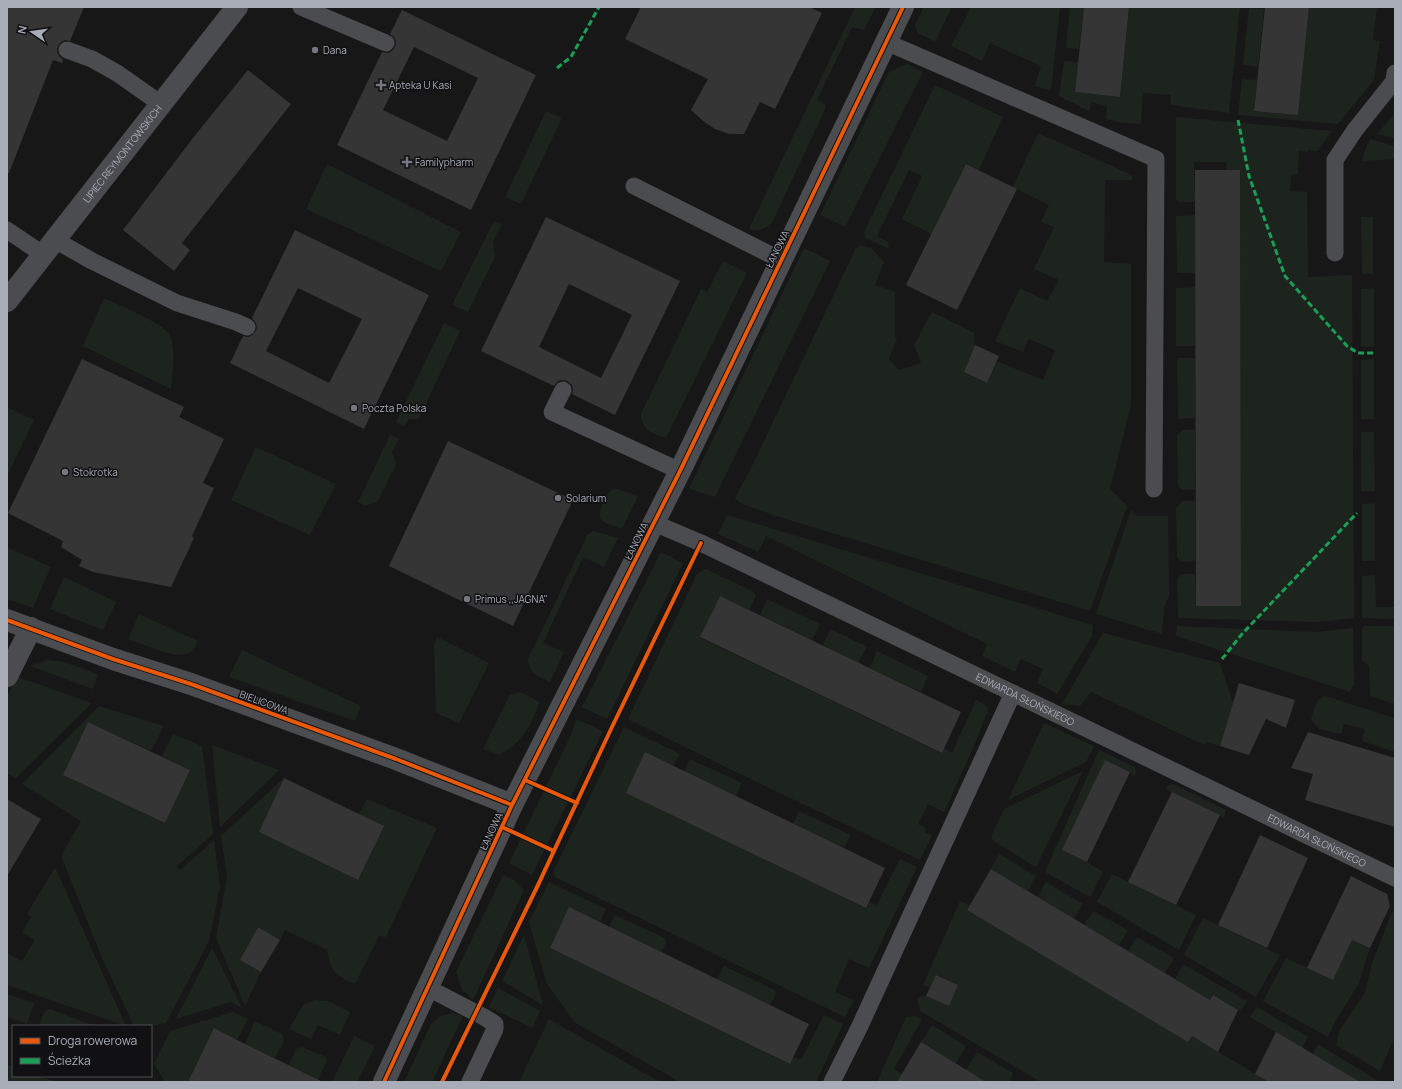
<svg xmlns="http://www.w3.org/2000/svg" width="1402" height="1089" viewBox="0 0 1402 1089" font-family="Manrope,sans-serif">
	<style>
		.green { fill: #1d241e }
		.building { fill: #353536; fill-rule: evenodd }
		.lines { fill: none; stroke-linecap: round; stroke-linejoin: round }
		.service { stroke: #4b4c50; stroke-width: 17 }
		.minor { stroke: #4b4c50; stroke-width: 22 }
		.quiet { stroke: #1a9f57; stroke-width: 3; stroke-dasharray: 6 3; stroke-linecap: butt }
		.cycleway-casing { stroke: #111113; stroke-width: 6 }
		.cycleway { stroke: #e8590c; stroke-width: 4 }
		.poi-dot { fill: #757880; stroke: #111113; stroke-width: 1.5 }
		.labels { text-anchor: middle; dominant-baseline: central; stroke-width: 3; stroke-linejoin: round; paint-order: stroke }
		.poi-label { font-size: 10px; fill: #a8adb8; stroke: #111113; text-anchor: start }
		.street-label { font-size: 10px; fill: #a8adb8; stroke: #111113 }
	</style>
	<rect width="100%" height="100%" fill="#171717"/>
	<!-- green -->
	<path class="green" d="M 855,7 L 876,7 L 864,30 L 852,27 L 817,100 L 824,103 L 826,107 L 772,223 C 763,229 760,232 749,229 Z
		M 924,7 L 952,7 L 935,42 L 918,33 L 915,25 Z
		M 971,7 L 1060,7 L 1051,91 L 1035,86 L 1041,66 L 990,43 L 982,61 L 951,46 Z
		M 1070,7 L 1084,7 L 1079,49 L 1066,48 Z
		M 1129,7 L 1240,7 L 1229,113 L 1171,105 L 1170,95 L 1143,93 L 1141,124 L 1117,122 L 1106,119 L 1107,107 L 1092,102 L 1089,111 L 1059,96 L 1064,61 L 1078,62 L 1075,92 L 1120,97 Z
		M 1309,7 L 1377,7 L 1373,40 L 1380,41 L 1374,80 L 1338,124 L 1238,115 L 1242,79 L 1257,80 L 1254,111 L 1298,115 Z
		M 1249,8 L 1264,9 L 1258,67 L 1243,65 Z
		M 907,64 L 923,72 L 845,227 L 820,215 L 889,72 Z
		M 935,85 L 1003,117 L 979,170 L 966,164 L 931,234 L 902,219 L 922,176 L 909,170 L 877,236 L 888,242 L 889,249 L 865,238 L 864,232 Z
		M 546,111 L 562,118 L 521,204 L 505,197 Z
		M 1395,113 L 1395,138 L 1377,134 Z
		M 1176,117 L 1332,131 L 1317,151 L 1308,150 L 1308,152 L 1299,151 L 1298,174 L 1291,175 L 1290,191 L 1307,192 L 1308,277 L 1352,275 L 1354,618 L 1317,622 L 1178,618 L 1177,579 L 1181,574 L 1195,574 L 1196,606 L 1241,606 L 1240,170 L 1227,170 L 1226,162 L 1194,162 L 1195,202 L 1180,202 L 1176,199 Z
		M 1038,133 L 1132,175 L 1132,180 L 1105,180 L 1104,262 L 1131,264 L 1131,405 L 1110,489 L 1127,506 L 1090,611 L 773,515 L 740,503 L 735,498 L 752,466 L 856,248 L 861,245 L 871,248 L 884,262 L 875,285 L 895,292 L 895,337 L 897,338 L 889,359 L 899,370 L 921,363 L 914,345 L 932,312 L 974,333 L 975,345 L 964,372 L 987,383 L 997,361 L 1043,380 L 1055,350 L 1029,339 L 1023,352 L 995,341 L 1020,288 L 1047,301 L 1059,280 L 1034,269 L 1054,227 L 1041,222 L 1049,205 L 1013,187 Z
		M 1370,139 L 1395,146 L 1395,159 L 1362,161 L 1364,153 Z
		M 327,164 L 461,232 L 441,271 L 306,209 Z
		M 1195,215 L 1195,273 L 1177,273 L 1176,216 Z
		M 1361,217 L 1373,217 L 1373,274 L 1362,274 Z
		M 494,221 L 502,224 L 493,241 L 495,257 L 468,312 L 452,305 Z
		M 804,248 L 830,261 L 715,497 L 689,489 Z
		M 723,261 L 747,273 L 666,438 C 653,433 642,431 641,414 L 701,289 L 707,292 Z
		M 1195,287 L 1195,346 L 1176,346 L 1176,288 Z
		M 1374,288 L 1374,346 L 1361,347 L 1361,289 Z
		M 104,298 C 116,304 163,323 169,334 C 177,350 172,372 171,389 L 83,346 Z
		M 444,323 L 460,331 L 419,419 L 409,419 L 404,426 L 396,422 Z
		M 1177,358 L 1195,358 L 1195,418 L 1178,419 Z
		M 1374,359 L 1374,419 L 1361,419 L 1361,360 Z
		M 7,407 L 34,420 L 7,476 Z
		M 1195,429 L 1195,489 L 1182,490 L 1178,486 L 1177,435 L 1183,430 Z
		M 1361,432 L 1374,432 L 1375,491 L 1361,491 Z
		M 390,435 L 399,439 L 392,452 L 396,464 L 378,501 L 365,506 L 358,502 Z
		M 256,447 L 336,484 L 310,535 L 231,500 Z
		M 614,488 L 638,496 L 622,529 C 607,523 593,523 603,503 C 606,497 608,492 614,488 Z
		M 1182,501 L 1195,501 L 1195,561 L 1181,562 L 1177,557 L 1176,509 Z
		M 1375,503 L 1375,561 L 1362,561 L 1362,504 Z
		M 1131,510 L 1137,516 L 1168,516 L 1169,596 L 1164,608 L 1162,634 L 1096,614 Z
		M 727,515 L 1093,625 L 1092,636 L 1057,694 L 1037,683 L 1043,669 L 1021,659 L 1015,672 L 982,656 L 987,644 L 766,536 L 758,552 L 718,534 Z
		M 593,531 L 618,538 L 604,567 L 583,557 L 543,643 L 564,652 L 550,682 C 539,676 528,674 528,659 L 588,534 Z
		M 7,547 L 51,567 L 33,608 L 7,599 Z
		M 661,552 L 683,563 L 607,719 L 582,707 Z
		M 706,569 L 754,592 L 756,596 L 749,610 L 720,596 L 700,638 L 941,753 L 944,748 L 952,753 L 976,700 L 985,705 L 988,710 L 974,746 L 944,812 L 928,804 L 918,824 L 926,828 L 925,832 L 932,835 L 920,860 L 734,771 L 628,719 L 697,574 Z
		M 1375,575 L 1376,607 L 1395,607 L 1395,619 L 1362,618 L 1362,576 Z
		M 64,577 L 116,602 L 103,630 L 50,609 Z
		M 767,599 L 820,624 L 812,640 L 760,615 Z
		M 139,614 L 198,641 C 195,646 193,651 188,653 C 176,660 141,643 128,639 Z
		M 1177,626 L 1317,632 L 1353,628 L 1354,685 L 1350,692 L 1176,636 Z
		M 1364,626 L 1395,626 L 1395,704 L 1370,696 L 1369,666 L 1362,660 L 1362,630 Z
		M 831,629 L 867,647 L 858,663 L 823,645 Z
		M 1103,633 L 1220,663 L 1233,703 L 1220,746 L 1206,742 L 1204,745 L 1091,692 L 1080,706 L 1062,704 Z
		M 437,637 L 489,663 L 459,723 L 436,713 L 434,645 Z
		M 242,650 L 361,706 L 355,721 L 229,677 Z
		M 877,651 L 928,676 L 921,692 L 870,668 Z
		M 48,660 L 64,662 L 98,674 L 93,689 L 30,666 Z
		M 18,677 L 92,703 L 16,778 L 7,773 L 7,696 Z
		M 519,692 L 525,694 L 540,702 C 530,726 523,743 499,755 L 483,749 L 510,695 Z
		M 1325,696 L 1395,718 L 1395,752 L 1362,741 L 1365,729 L 1344,724 L 1341,734 L 1319,729 L 1311,719 L 1317,701 Z
		M 99,706 L 164,726 L 151,751 L 88,722 L 63,775 L 165,823 L 190,770 L 162,756 L 173,734 L 202,746 L 213,834 L 177,866 L 180,870 L 214,840 L 220,887 L 209,941 L 166,1023 L 151,1026 L 134,1026 L 102,958 L 61,856 L 81,821 L 22,784 Z
		M 576,719 L 603,731 L 532,875 L 509,863 L 572,733 Z
		M 1044,723 L 1094,746 L 1086,762 L 1008,800 Z
		M 624,727 L 680,754 L 673,766 L 627,793 L 865,908 L 869,902 L 877,905 L 900,859 L 917,867 L 869,968 L 849,959 L 835,992 L 854,1000 L 845,1017 L 555,877 L 553,872 Z
		M 212,745 L 279,770 L 220,827 Z
		M 1099,750 L 1135,767 L 1136,773 L 1134,777 L 1130,772 L 1105,760 L 1063,850 L 1087,862 L 1103,872 L 1090,897 L 1045,872 Z
		M 690,759 L 742,783 L 736,796 L 684,771 Z
		M 1083,771 L 1036,867 L 992,840 L 992,835 L 1004,809 Z
		M 284,778 L 259,832 L 358,880 L 383,827 L 359,814 L 367,799 L 437,828 L 386,937 L 379,936 L 355,984 C 334,974 332,974 327,950 L 285,930 L 280,940 L 258,927 L 240,960 L 261,972 L 245,1006 L 216,938 L 227,876 L 221,836 Z
		M 1173,784 L 1226,810 L 1224,818 L 1172,792 L 1166,790 L 1167,786 Z
		M 799,811 L 851,835 L 844,848 L 793,824 Z
		M 999,854 L 1036,876 L 1028,891 L 991,869 Z
		M 55,867 L 126,1026 L 7,985 L 7,953 L 22,961 L 35,940 L 22,932 L 31,917 L 27,914 Z
		M 1112,874 L 1196,915 L 1179,950 L 1097,902 Z
		M 503,875 L 514,880 L 524,890 L 473,1000 L 462,989 L 456,972 Z
		M 549,882 L 606,909 L 600,922 L 569,908 L 550,948 L 789,1064 L 793,1057 L 801,1060 L 824,1015 L 843,1024 L 816,1082 L 680,1082 L 574,1022 L 546,982 L 529,922 Z
		M 1046,882 L 1083,904 L 1074,919 L 1038,897 Z
		M 960,901 L 969,905 L 967,910 L 1188,1041 L 1192,1036 L 1269,1082 L 1041,1082 L 920,1011 L 917,997 L 927,996 L 948,1006 L 958,985 L 936,975 L 930,988 L 923,985 Z
		M 1093,911 L 1128,930 L 1119,945 L 1084,925 Z
		M 1392,912 L 1395,913 L 1395,1036 L 1380,1071 L 1336,1045 L 1339,1031 L 1365,993 L 1372,963 Z
		M 615,915 L 665,938 L 666,943 L 662,952 L 609,927 Z
		M 1203,918 L 1280,955 L 1256,997 L 1184,955 Z
		M 524,935 L 543,1005 L 502,981 Z
		M 1137,937 L 1174,958 L 1165,973 L 1128,951 Z
		M 1352,940 L 1370,948 L 1359,983 L 1335,1022 L 1328,1037 L 1263,1001 L 1286,958 L 1333,980 Z
		M 212,948 L 242,1008 L 231,1002 L 176,1019 Z
		M 1183,964 L 1247,1001 L 1240,1011 L 1213,995 L 1210,1000 L 1175,979 Z
		M 724,966 L 775,990 L 776,994 L 770,1005 L 717,979 Z
		M 498,988 L 540,1011 L 532,1028 L 489,1007 Z
		M 7,994 L 34,1003 L 27,1024 L 7,1017 Z
		M 315,1000 L 328,1001 L 350,1012 L 340,1035 L 318,1025 L 311,1039 L 289,1029 L 304,1004 Z
		M 1257,1007 L 1308,1037 L 1302,1048 L 1250,1017 Z
		M 50,1009 L 95,1026 L 39,1026 L 44,1012 Z
		M 233,1012 L 248,1019 L 237,1040 L 214,1029 L 188,1082 L 165,1082 L 154,1064 L 170,1031 Z
		M 453,1013 L 463,1016 L 432,1082 L 404,1082 L 431,1024 L 440,1016 Z
		M 914,1016 L 922,1019 L 894,1069 L 902,1074 L 900,1082 L 877,1082 L 906,1017 Z
		M 549,1019 L 660,1082 L 519,1082 Z
		M 255,1021 L 282,1034 L 284,1041 L 275,1058 L 245,1044 Z
		M 932,1025 L 966,1046 L 956,1064 L 921,1042 Z
		M 354,1036 L 375,1046 L 357,1082 L 332,1082 Z
		M 1318,1044 L 1378,1081 L 1377,1082 L 1334,1082 L 1313,1054 Z
		M 302,1047 L 326,1057 L 327,1061 L 317,1082 L 313,1077 L 289,1065 L 296,1049 Z
		M 977,1052 L 1013,1073 L 1009,1082 L 986,1082 L 966,1070 Z
		M 7,1065 L 13,1067 L 13,1076 L 38,1076 L 56,1082 L 7,1082 Z"/>
	<!-- building -->
	<path class="building" d="M 7,7 L 84,7 L 70,41 L 65,40 L 61,42 L 58,46 L 57,52 L 60,57 L 63,59 L 62,63 L 53,60 L 9,173 L 7,173 Z
		M 641,7 L 809,7 L 822,13 L 775,109 L 760,102 L 744,134 L 729,134 L 715,129 L 703,121 L 691,110 L 708,79 L 625,39 Z
		M 1084,7 L 1129,7 L 1120,97 L 1075,92 Z
		M 1265,7 L 1309,7 L 1298,115 L 1254,111 Z
		M 402,10 L 536,75 L 471,210 L 337,145 L 382,52 L 388,53 L 392,51 L 395,47 L 396,41 L 394,37 L 390,34 ZM 414,47 L 478,78 L 447,141 L 383,110 Z
		M 248,70 L 291,104 L 182,243 L 190,250 L 174,271 L 123,230 L 196,134 Z
		M 966,164 L 1017,189 L 957,310 L 906,285 Z
		M 1195,170 L 1240,170 L 1241,606 L 1196,606 Z
		M 546,217 L 680,281 L 615,415 L 572,394 L 573,390 L 572,385 L 567,381 L 562,380 L 558,381 L 554,386 L 481,351 ZM 569,284 L 632,315 L 601,378 L 539,347 Z
		M 295,230 L 429,295 L 364,429 L 230,363 L 243,336 L 248,337 L 252,335 L 256,331 L 257,326 L 255,322 L 252,318 ZM 298,288 L 362,319 L 329,383 L 266,351 Z
		M 975,345 L 999,356 L 987,383 L 964,372 Z
		M 82,359 L 184,407 L 179,417 L 224,439 L 203,483 L 214,488 L 192,536 L 194,538 L 171,587 L 93,572 L 79,566 L 82,560 L 61,547 L 63,541 L 8,513 Z
		M 448,441 L 573,500 L 513,626 L 389,566 Z
		M 720,596 L 961,712 L 942,753 L 700,637 Z
		M 1239,683 L 1295,700 L 1286,728 L 1266,719 L 1249,755 L 1220,746 Z
		M 88,722 L 190,770 L 165,823 L 63,775 Z
		M 1308,732 L 1395,758 L 1395,827 L 1305,800 L 1313,774 L 1291,768 Z
		M 645,752 L 885,868 L 866,908 L 626,793 Z
		M 1105,760 L 1130,772 L 1087,862 L 1062,850 Z
		M 284,778 L 384,826 L 358,880 L 259,832 Z
		M 1172,792 L 1220,815 L 1176,905 L 1128,882 Z
		M 7,799 L 41,819 L 7,876 Z
		M 1260,835 L 1308,858 L 1267,948 L 1218,925 Z
		M 991,869 L 1210,1000 L 1213,995 L 1238,1010 L 1218,1052 L 1192,1036 L 1188,1042 L 967,910 Z
		M 1351,876 L 1387,894 L 1390,906 L 1370,948 L 1352,940 L 1333,980 L 1307,968 Z
		M 569,907 L 809,1024 L 790,1064 L 550,948 Z
		M 258,927 L 280,940 L 261,972 L 240,960 Z
		M 936,975 L 958,985 L 949,1006 L 926,996 Z
		M 214,1028 L 237,1040 L 323,1082 L 188,1082 Z
		M 1276,1032 L 1313,1054 L 1360,1082 L 1269,1082 L 1255,1074 Z
		M 921,1042 L 986,1082 L 897,1082 Z"/>
	<g class="lines">
		<!-- service -->
		<g class="service">
			<path d="M 301,7 L 386,43"/>
			<path d="M 886,42 L 1156,159 L 1154,489"/>
			<path d="M 67,50 L 92,59 L 117,73 L 161,104"/>
			<path d="M 634,186 L 781,260"/>
			<path d="M 7,230 L 44,255"/>
			<path d="M 55,240 L 92,261 L 177,303 L 236,322 L 247,327"/>
			<path d="M 1335,253 L 1335,160 L 1355,130 L 1394,81 L 1395,73"/>
			<path d="M 563,390 L 552,412 L 680,471"/>
			<path id="s1" d="M 654,523 L 701,543 L 1048,710 L 1395,878"/>
			<path d="M 428,988 L 484,1017 L 495,1024 L 495,1029 L 470,1082"/>
			<path d="M 832,1082 L 859,1028 L 1013,693"/>
		</g>
		<!-- minor -->
		<g class="minor">
			<path id="s2" d="M 7,301 L 237,7"/>
			<path d="M 7,620 L 113,659 L 191,684 L 396,759 L 512,805"/>
			<path d="M 7,676 L 31,628"/>
			<path d="M 384,1082 L 512,805 L 680,471 L 903,7"/>
		</g>
		<!-- quiet -->
		<path class="quiet" d="M 557,68 L 571,57 L 599,7
			M 1238,120 L 1249,176 L 1285,276 L 1347,346 L 1358,353 L 1374,353
			M 1222,659 L 1242,634 L 1357,513"/>
		<defs>
			<path id="cycleway" d="M 7,620 L 113,659 L 191,684 L 396,759 L 512,805
				M 525,780 L 577,803
				M 502,827 L 554,851
				M 384,1082 L 512,805 L 680,471 L 903,7
				M 442,1082 L 538,885 L 612,727 L 701,543"/>
		</defs>
		<!-- cycleway casing -->
		<use href="#cycleway" class="cycleway-casing"/>
		<!-- cycleway -->
		<use href="#cycleway" class="cycleway"/>
	</g>
	<!-- markers -->
	<g class="poi-dot">
		<circle cx="315" cy="50" r="4"/>
		<path d="M379 79h4v4h4v4h-4v4h-4v-4h-4v-4h4z"/>
		<path d="M405 156h4v4h4v4h-4v4h-4v-4h-4v-4h4z"/>
		<circle cx="354" cy="408" r="4"/>
		<circle cx="65" cy="472" r="4"/>
		<circle cx="558" cy="498" r="4"/>
		<circle cx="467" cy="599" r="4"/>
	</g>
	<g class="labels">
		<!-- poi labels -->
		<g class="poi-label">
			<text x="323" y="50">Dana</text>
			<text x="389" y="85">Apteka U Kasi</text>
			<text x="415" y="162">Familypharm</text>
			<text x="362" y="408">Poczta Polska</text>
			<text x="73" y="472">Stokrotka</text>
			<text x="566" y="498">Solarium</text>
			<text x="475" y="599">Primus ,,JAGNA"</text>
		</g>
		<!-- street labels -->
		<g class="street-label">
			<text stroke="none"><textPath href="#s2" startOffset="187">LIPIEC REYMONTOWSKICH</textPath></text>
			<text transform="translate(777 249) rotate(-64)">ŁANOWA</text>
			<text transform="translate(636 541) rotate(-64)">ŁANOWA</text>
			<text stroke="none"><textPath href="#s1" startOffset="411">EDWARDA SŁOŃSKIEGO</textPath></text>
			<text transform="translate(264 702) rotate(20)">BIELICOWA</text>
			<text transform="translate(491 831) rotate(-65)">ŁANOWA</text>
			<text stroke="none"><textPath href="#s1" startOffset="735">EDWARDA SŁOŃSKIEGO</textPath></text>
		</g>
	</g>
	<!-- border -->
	<rect width="1402" height="1089" fill="none" stroke="#a8adb8" stroke-width="16"/>
	<!-- legend -->
	<rect x="12" y="1025" width="140" height="52" fill="#111113" stroke="#4d4f55"/>
	<rect x="20" y="1038" width="20" height="6" fill="#e8590c" stroke="#4d4f55"/>
	<text x="48" y="1045" font-size="12" fill="#a8adb8">Droga rowerowa</text>
	<rect x="20" y="1058" width="20" height="6" fill="#1a9f57" stroke="#4d4f55"/>
	<text x="48" y="1065" font-size="12" fill="#a8adb8">Ścieżka</text>
	<!-- north arrow -->
	<g transform="translate(32 32) rotate(283)" stroke="#111113" stroke-width="3" paint-order="stroke">
	<path d="M0-3L7 15L0 10L-7 15Z" fill="#a8adb8"/>
	<text y="-6" font-size="11" font-weight="bold" text-anchor="middle" fill="#a8adb8">N</text>
	</g>
</svg>
